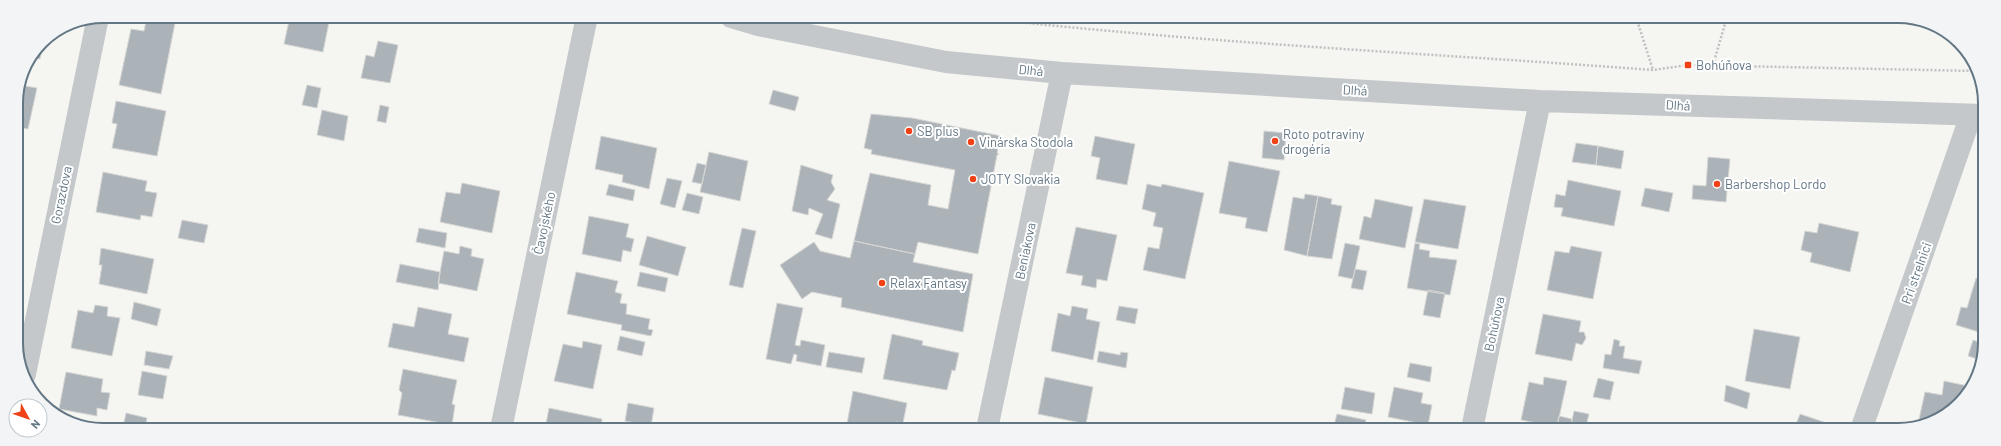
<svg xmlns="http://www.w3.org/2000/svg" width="2001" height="446" viewBox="0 0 2001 446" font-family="Barlow,sans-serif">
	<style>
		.building { fill: #abb3b9; stroke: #d6d6d4 }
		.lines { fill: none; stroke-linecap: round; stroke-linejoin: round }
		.path { stroke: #bec0c2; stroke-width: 2.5; stroke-dasharray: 2 2; stroke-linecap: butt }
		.minor { stroke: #c4c8cb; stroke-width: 22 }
		.poi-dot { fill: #f04216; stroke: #fff; stroke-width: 1.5 }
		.labels { text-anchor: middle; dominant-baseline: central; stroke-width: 4; stroke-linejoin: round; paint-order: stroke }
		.poi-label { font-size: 13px; fill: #627684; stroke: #fff; text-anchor: start }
		.street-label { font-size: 13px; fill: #627684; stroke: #fff }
		.rim { fill: none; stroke: #627684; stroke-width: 2 }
	</style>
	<rect width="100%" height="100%" fill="#f5f5f1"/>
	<!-- building -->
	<path class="building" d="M 241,16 L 256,16 L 256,19 Z
		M 290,16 L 330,17 L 323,52 L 284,44 Z
		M 147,17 L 175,23 L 161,94 L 119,85 L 131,29 L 144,31 Z
		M 44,40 L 40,59 L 31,57 L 42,41 Z
		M 378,41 L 398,45 L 390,83 L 361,78 L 366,55 L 374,57 Z
		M 20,85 L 37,88 L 28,129 L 16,127 L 16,98 Z
		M 307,85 L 321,88 L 317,108 L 302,105 Z
		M 773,90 L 799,97 L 795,111 L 769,104 Z
		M 116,101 L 166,111 L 157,156 L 112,148 L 117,124 L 112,123 Z
		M 380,105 L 389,107 L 386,123 L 377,121 Z
		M 322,110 L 348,116 L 344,141 L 317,135 Z
		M 871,114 L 912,118 L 1001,136 L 997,153 L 999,154 L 997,155 L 978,254 L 918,242 L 915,254 L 854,241 L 870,173 L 931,185 L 928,205 L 948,209 L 955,170 L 871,154 L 872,150 L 864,148 Z
		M 1264,131 L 1286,133 L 1284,160 L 1262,158 Z
		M 601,136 L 657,148 L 649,189 L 622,182 L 623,175 L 595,169 Z
		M 1095,136 L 1135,144 L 1127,185 L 1096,179 L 1100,158 L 1091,156 Z
		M 1576,143 L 1598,146 L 1596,165 L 1572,162 Z
		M 1598,146 L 1624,151 L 1621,169 L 1596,165 Z
		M 709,152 L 748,161 L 740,201 L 700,192 Z
		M 1708,157 L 1730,159 L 1726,202 L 1692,199 L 1693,185 L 1706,186 Z
		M 17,158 L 22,159 L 17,186 Z
		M 1229,161 L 1280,171 L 1267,232 L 1245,228 L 1247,218 L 1219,213 Z
		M 697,163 L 706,165 L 702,184 L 692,182 Z
		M 801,165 L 833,175 L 831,182 L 835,189 L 827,200 L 840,204 L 832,239 L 815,234 L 823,214 L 809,208 L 808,215 L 792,211 Z
		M 103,172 L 147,181 L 145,191 L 157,193 L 152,217 L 141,215 L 140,220 L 96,212 Z
		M 667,178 L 682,181 L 675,208 L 660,204 Z
		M 1568,180 L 1621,191 L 1614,226 L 1561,216 L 1563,208 L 1554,207 L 1556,194 L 1565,196 Z
		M 462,183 L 500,191 L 492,233 L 440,222 L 446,192 L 460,194 Z
		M 609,184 L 635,190 L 633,201 L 606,195 Z
		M 1147,184 L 1161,187 L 1162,184 L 1204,193 L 1185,279 L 1143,270 L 1148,247 L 1159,249 L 1163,228 L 1153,226 L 1156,213 L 1142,209 Z
		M 1645,188 L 1673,193 L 1669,212 L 1641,206 Z
		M 687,193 L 703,197 L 699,214 L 682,210 Z
		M 1305,194 L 1318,196 L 1307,256 L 1284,250 L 1293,197 L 1304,199 Z
		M 1318,196 L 1332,199 L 1331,204 L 1342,206 L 1332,259 L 1307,256 Z
		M 1375,199 L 1413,207 L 1405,248 L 1359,239 L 1364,216 L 1371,218 Z
		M 1424,199 L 1466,206 L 1458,249 L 1415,242 Z
		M 589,216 L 629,224 L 626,237 L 634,239 L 631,252 L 623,250 L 621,262 L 582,254 Z
		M 182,220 L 208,225 L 204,243 L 178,238 Z
		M 1819,223 L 1859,232 L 1850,272 L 1810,262 L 1812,253 L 1801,250 L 1805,231 L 1817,233 Z
		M 1076,227 L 1117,235 L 1107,281 L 1097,279 L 1096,288 L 1081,285 L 1083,276 L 1066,273 Z
		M 419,228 L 447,233 L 445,248 L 416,242 Z
		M 742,228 L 756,231 L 743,288 L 729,285 Z
		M 647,236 L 686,247 L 678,276 L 639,265 Z
		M 854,241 L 915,254 L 913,262 L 973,274 L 963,332 L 841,307 L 842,298 L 812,292 L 802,299 L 780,265 L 814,242 L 820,251 L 850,258 Z
		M 1345,243 L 1360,246 L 1353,279 L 1338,276 Z
		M 1415,243 L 1420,244 L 1419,249 L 1430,251 L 1429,257 L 1457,260 L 1450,295 L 1407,288 Z
		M 460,246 L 472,249 L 471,256 L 484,259 L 477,291 L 438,283 L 444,251 L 459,254 Z
		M 1571,246 L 1602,252 L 1593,299 L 1547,290 L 1555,251 L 1569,253 Z
		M 101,248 L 154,259 L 147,294 L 99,284 L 102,265 L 99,265 Z
		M 400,264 L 440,272 L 438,290 L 396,282 Z
		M 1355,269 L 1367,271 L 1363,290 L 1351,288 Z
		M 576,272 L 618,281 L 615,292 L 622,294 L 620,303 L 627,304 L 626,314 L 650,319 L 648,329 L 653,330 L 651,336 L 621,330 L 622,325 L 567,314 Z
		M 640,272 L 668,278 L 665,292 L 637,286 Z
		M 1976,278 L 1983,280 L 1983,361 L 1968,356 L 1973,340 L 1979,342 L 1982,333 L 1956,325 L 1961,307 L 1967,308 Z
		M 1428,290 L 1445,293 L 1440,318 L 1423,315 Z
		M 134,302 L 161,309 L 157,326 L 131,319 Z
		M 777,303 L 803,308 L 795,345 L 800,346 L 801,340 L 825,345 L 821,366 L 796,361 L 797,355 L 794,354 L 791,364 L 766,359 Z
		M 95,305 L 108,307 L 107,316 L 120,318 L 112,356 L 71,348 L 78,310 L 93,313 Z
		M 1072,306 L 1088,309 L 1086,319 L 1100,322 L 1093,360 L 1051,351 L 1058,313 L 1070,316 Z
		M 1119,306 L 1138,309 L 1135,324 L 1116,320 Z
		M 418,307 L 452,314 L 448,334 L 469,338 L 464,362 L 388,347 L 393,323 L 414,327 Z
		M 1543,314 L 1581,321 L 1579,332 L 1584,332 L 1586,338 L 1582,345 L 1576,343 L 1572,361 L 1535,354 Z
		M 1754,329 L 1800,337 L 1790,389 L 1745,381 Z
		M 892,334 L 923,341 L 922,345 L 959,353 L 955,371 L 952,370 L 947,390 L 883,379 Z
		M 620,336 L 645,342 L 642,356 L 617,350 Z
		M 1614,339 L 1620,341 L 1619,346 L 1625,346 L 1623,358 L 1642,361 L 1639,374 L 1603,368 L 1605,354 L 1611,355 Z
		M 583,341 L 602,345 L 593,389 L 554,381 L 563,344 L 582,348 Z
		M 146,351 L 173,356 L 169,369 L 144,365 Z
		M 1099,351 L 1120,355 L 1121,352 L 1128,353 L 1126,368 L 1097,362 Z
		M 829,352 L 865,358 L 862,373 L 826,367 Z
		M 1410,363 L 1432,367 L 1430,382 L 1407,377 Z
		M 403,369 L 457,380 L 452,404 L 455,405 L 452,425 L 398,415 L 402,393 L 399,390 Z
		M 142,371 L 167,376 L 163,399 L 138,395 Z
		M 66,372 L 103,379 L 101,392 L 110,393 L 107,410 L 97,408 L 97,416 L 59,409 Z
		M 1045,377 L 1093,387 L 1086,424 L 1038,414 Z
		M 1544,377 L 1567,381 L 1557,427 L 1521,420 L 1529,382 L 1543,385 Z
		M 1598,378 L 1614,382 L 1610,400 L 1593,397 Z
		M 1944,381 L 1968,386 L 1956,408 L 1918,424 L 1925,392 L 1942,395 Z
		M 1726,385 L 1750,393 L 1747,409 L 1724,401 Z
		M 1345,387 L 1375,393 L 1372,414 L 1341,409 Z
		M 1394,387 L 1423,393 L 1421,403 L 1432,405 L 1428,425 L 1388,417 Z
		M 853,391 L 907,403 L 903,423 L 896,422 L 894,429 L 846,429 Z
		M 628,403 L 654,408 L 651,426 L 625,421 Z
		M 549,408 L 602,419 L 601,429 L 545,429 Z
		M 1574,411 L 1589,414 L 1585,430 L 1570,430 Z
		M 126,413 L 147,418 L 145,428 L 123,427 Z
		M 1337,414 L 1366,420 L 1364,429 L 1333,429 Z
		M 1800,414 L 1824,422 L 1821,430 L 1803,430 L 1795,427 Z
		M 1559,416 L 1572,419 L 1570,430 L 1556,430 Z"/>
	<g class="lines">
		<!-- path -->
		<path class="path" d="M 973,17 C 1199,43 1426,53 1653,70 L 1688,65 L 1975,71
			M 1636,17 L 1653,70
			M 1713,65 L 1727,17"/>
		<!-- minor -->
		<path class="minor" d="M 731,17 L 758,25 L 946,62 L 1062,73 L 1540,101 L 1983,115
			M 25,374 L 98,17
			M 501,429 L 587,16
			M 987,429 L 1062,73
			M 1472,429 L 1540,101
			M 1861,430 L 1971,115"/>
	</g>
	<!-- markers -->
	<g class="poi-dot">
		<rect x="1684" y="61" width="8" height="8" rx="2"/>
		<circle cx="909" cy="131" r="4"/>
		<circle cx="1275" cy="141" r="4"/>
		<circle cx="971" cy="142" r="4"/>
		<circle cx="973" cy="179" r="4"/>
		<circle cx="1717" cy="184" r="4"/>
		<circle cx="882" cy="283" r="4"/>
	</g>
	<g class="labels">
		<!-- poi labels -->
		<g class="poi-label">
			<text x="1696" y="65">Bohúňova</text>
			<text x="917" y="131">SB plus</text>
			<text x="1283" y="134">Roto potraviny<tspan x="1283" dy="15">drogéria</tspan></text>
			<text x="979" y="142">Vinárska Stodola</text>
			<text x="981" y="179">JOTY Slovakia</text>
			<text x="1725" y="184">Barbershop Lordo</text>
			<text x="890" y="283">Relax Fantasy</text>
		</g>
		<!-- street labels -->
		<g class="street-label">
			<text transform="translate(1031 70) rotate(6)">Dlhá</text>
			<text transform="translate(1355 90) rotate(3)">Dlhá</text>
			<text transform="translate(1678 105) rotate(3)">Dlhá</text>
			<text transform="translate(61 195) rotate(-78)">Gorazdova</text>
			<text transform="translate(544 223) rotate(-78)">Čavojského</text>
			<text transform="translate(1025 251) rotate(-78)">Beniakova</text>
			<text transform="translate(1916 273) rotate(-70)">Pri strelnici</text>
			<text transform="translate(1494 324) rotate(-78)">Bohúňova</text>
		</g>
	</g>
	<!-- crop -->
	<path d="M0 0H2001V446H0ZM103 23H1898A80 80 0 0 1 1978 103V343A80 80 0 0 1 1898 423H103A80 80 0 0 1 23 343V103A80 80 0 0 1 103 23Z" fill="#f2f4f5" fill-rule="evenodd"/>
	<path class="rim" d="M103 23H1898A80 80 0 0 1 1978 103V343A80 80 0 0 1 1898 423H103A80 80 0 0 1 23 343V103A80 80 0 0 1 103 23Z"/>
	<!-- north arrow -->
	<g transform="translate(28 418) rotate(130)"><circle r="19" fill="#ffffff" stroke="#c0c8ce"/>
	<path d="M0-3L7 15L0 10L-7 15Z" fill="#f04216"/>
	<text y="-6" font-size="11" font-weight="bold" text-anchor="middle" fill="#627684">N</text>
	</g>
</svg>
